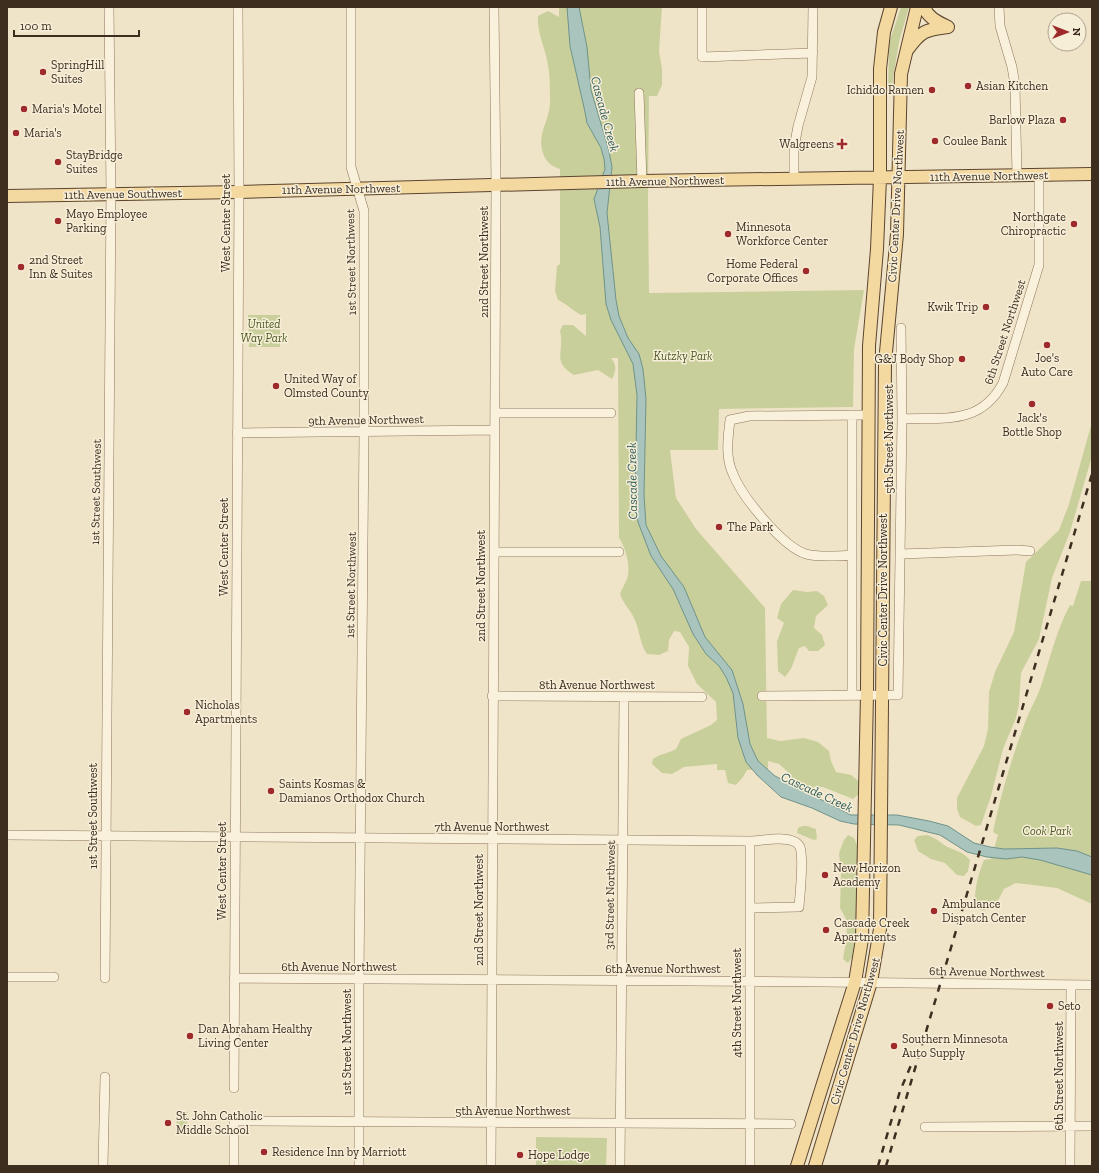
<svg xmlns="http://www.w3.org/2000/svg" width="1099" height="1173" viewBox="0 0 1099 1173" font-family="'Zilla Slab',serif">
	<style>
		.green { fill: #c9cf9b }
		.water { fill: #a9c4bc; stroke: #6f938a }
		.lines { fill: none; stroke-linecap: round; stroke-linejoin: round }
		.minor-casing { stroke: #8d765c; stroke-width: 10 }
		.major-casing { stroke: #5b4430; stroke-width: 14 }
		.minor { stroke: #faf1dc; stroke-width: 9 }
		.major { stroke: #f3d9a0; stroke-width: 12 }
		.rail { stroke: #3d2e20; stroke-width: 2.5; stroke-dasharray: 7 7; stroke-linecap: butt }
		.poi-dot { fill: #9e2a2b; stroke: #f7eed8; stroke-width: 1.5 }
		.labels { text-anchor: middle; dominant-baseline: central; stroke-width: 3; stroke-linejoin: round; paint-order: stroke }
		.poi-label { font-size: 12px; fill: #3d2e20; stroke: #f7eed8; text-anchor: start }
		.street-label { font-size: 12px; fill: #3d2e20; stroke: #f7eed8 }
		.park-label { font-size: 12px; font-style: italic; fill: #4d5a26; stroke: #f7eed8 }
		.water-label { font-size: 13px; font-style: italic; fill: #2f5d5a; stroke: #f7eed8 }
	</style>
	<rect width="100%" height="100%" fill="#f0e4c8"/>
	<!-- green -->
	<path class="green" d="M 559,7 L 662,7 L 659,51 L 662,69 L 662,85 L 657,96 L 649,96 L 648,198 L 649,293 L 864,290 L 854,349 L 853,407 L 719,409 L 718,450 L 670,450 L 676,498 L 696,529 L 765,608 L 767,738 L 780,741 L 804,738 L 818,742 L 829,751 L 831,761 L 836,772 L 851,775 L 861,783 L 861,792 L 853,799 L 823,787 L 805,788 L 793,782 L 788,772 L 779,764 L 768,761 L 768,770 L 747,770 L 743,777 L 736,785 L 728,783 L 725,770 L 717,770 L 717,764 L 684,767 L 672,774 L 662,773 L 652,764 L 653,759 C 661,753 668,754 676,749 L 681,739 L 711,725 L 717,720 L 716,702 L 697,684 L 688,666 L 689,647 L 680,632 L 674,631 L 669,640 L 668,651 L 659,655 L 647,654 C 639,643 640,628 633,616 C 628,607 623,603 620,594 C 622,588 625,584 627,579 C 631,567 626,548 619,538 L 618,358 L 611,358 C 617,365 616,371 612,379 L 598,370 L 574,375 C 551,361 565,352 560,331 L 563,325 L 573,325 L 586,336 L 586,314 L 581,315 C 573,311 567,304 558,300 L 555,291 L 557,266 L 560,264 L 560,169 C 552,167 545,161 543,153 C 536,134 551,119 550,100 C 550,87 550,73 547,60 C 544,45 537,33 538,16 L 548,11 L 559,17 Z
		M 901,7 L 909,7 L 899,42 L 891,91 L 888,92 L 889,43 Z
		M 248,315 L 280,315 L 280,347 L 249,347 Z
		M 1092,422 L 1092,456 L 1070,532 L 1052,578 L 1039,639 L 1021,673 L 1019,704 L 1016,718 L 1003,749 L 991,796 L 981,825 L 976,826 L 960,817 L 957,809 L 957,798 L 984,746 L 988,729 L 989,692 L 995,672 L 1014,632 L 1026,562 L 1059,530 L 1069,504 Z
		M 1081,581 L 1092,581 L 1092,904 L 1057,888 L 1016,883 L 1004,889 L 994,908 L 983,911 L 975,907 C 974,890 978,875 984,860 L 991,859 L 998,835 L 993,832 C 1001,793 1012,757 1026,720 C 1030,709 1037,698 1041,686 C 1050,659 1056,631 1070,605 L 1073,606 Z
		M 793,590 L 807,592 L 817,591 L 824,596 L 828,605 L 816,616 L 814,628 L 822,635 L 825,645 L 818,651 L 809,651 L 805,646 L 799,648 L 791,669 L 785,677 L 778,671 L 777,641 L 784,623 L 777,618 L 781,604 Z
		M 802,826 L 807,826 L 816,829 L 817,839 L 814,840 L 797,833 L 798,828 Z
		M 848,835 L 854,838 L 857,845 L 859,921 L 854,955 L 848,963 L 843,959 L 847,936 L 846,919 L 840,908 L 841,875 L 839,853 L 844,840 Z
		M 927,835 C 935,838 938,840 944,845 C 954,851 961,850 970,860 L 968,871 L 964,876 L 957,875 L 945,863 L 931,859 L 918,851 L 914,840 L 918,836 Z
		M 177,1112 L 188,1112 L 187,1135 L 176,1135 Z
		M 536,1137 L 607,1138 L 606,1166 L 536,1166 Z"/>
	<!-- water -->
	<path class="water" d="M 567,7 L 579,7 L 587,47 L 591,90 L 609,151 L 612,167 L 607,213 L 616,300 L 619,316 L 628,338 L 639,354 L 643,369 L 646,399 L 644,495 L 646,525 L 661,556 L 684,587 L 705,637 L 732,670 L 743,704 L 750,744 L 758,761 L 775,776 L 851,815 L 897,815 L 929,821 L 948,826 L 974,843 L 990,847 L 1004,849 L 1057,848 L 1077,851 L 1092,857 L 1092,875 L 1040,860 L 1022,857 L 1006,859 L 987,857 L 967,852 L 940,835 L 899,825 L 854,824 L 840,821 L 812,808 L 781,797 L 757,775 L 746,762 L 738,738 L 733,693 L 726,677 L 719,666 L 706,654 L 693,634 L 673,589 L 651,556 L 638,522 L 635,503 L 637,395 L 633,364 L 611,320 L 606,304 L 600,227 L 594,199 L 605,169 L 604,159 L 601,148 L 587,123 L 585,112 L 570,46 Z"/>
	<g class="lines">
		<defs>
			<path id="minor" d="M 351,7 L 351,167 L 364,211 L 364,432 L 359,979 L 359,1166
				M 702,7 L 702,57 L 813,53
				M 999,7 L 1000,26 L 1012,67 L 1015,85 L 1017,175
				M 639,93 L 642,181
				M 794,179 L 794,148 L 798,126 L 812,77 L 813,7
				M 495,413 L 611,413
				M 902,419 C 943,417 980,426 1003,383 L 1039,265 L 1039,175
				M 237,433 L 495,430
				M 494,552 L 619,552
				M 900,554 L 1017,550 L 1030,551
				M 852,555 C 842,556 815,557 806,554 C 783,547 742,497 733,474 C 725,457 728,438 730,420 L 749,416 L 868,415
				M 852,694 L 852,415
				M 492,696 L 702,697
				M 762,696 L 898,695 L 902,419 L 901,328
				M 7,835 L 750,841 C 762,841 781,836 793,841 C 796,842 799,845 800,847 C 804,859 800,894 799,907 L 750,908
				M 750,841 L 750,1166
				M 7,977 L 54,977
				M 105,978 L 111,194 L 109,7
				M 234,978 L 823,982 L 1092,985
				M 234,1088 L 239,192 L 238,7
				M 925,1127 L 1092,1126
				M 103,1166 L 105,1077
				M 234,1166 L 234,1121 L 791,1124
				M 491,1166 L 496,186 L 494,7
				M 620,1166 L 624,697
				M 1070,1166 L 1071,985"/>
			<path id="major" d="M 924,7 C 928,18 938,22 948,27
				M 908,49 C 922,30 926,30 948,27
				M 7,196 L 239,192 L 642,181 L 1092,174
				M 797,1166 L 855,982 L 862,939 L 867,694 L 869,346 L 877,249 L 880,178 L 880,69 L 884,32 L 891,7
				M 815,1166 L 871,982 L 880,929 L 885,363 L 897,234 L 901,74 L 917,7"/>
		</defs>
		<!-- minor casing -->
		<use href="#minor" class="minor-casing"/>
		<!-- major casing -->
		<use href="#major" class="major-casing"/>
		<!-- minor -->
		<use href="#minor" class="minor"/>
		<!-- major -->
		<use href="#major" class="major"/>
		<!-- rail -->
		<path class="rail" d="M 878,1166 L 900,1091 L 912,1063
			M 886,1166 L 1092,474"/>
	</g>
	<!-- markers -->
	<g class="poi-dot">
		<circle cx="43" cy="72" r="4"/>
		<circle cx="968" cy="86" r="4"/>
		<circle cx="932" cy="90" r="4"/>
		<circle cx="24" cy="109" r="4"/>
		<circle cx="1063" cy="120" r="4"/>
		<circle cx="16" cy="133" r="4"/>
		<circle cx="935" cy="141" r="4"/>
		<path d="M840 138h4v4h4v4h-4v4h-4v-4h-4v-4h4z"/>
		<circle cx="58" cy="162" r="4"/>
		<circle cx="58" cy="221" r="4"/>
		<circle cx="1074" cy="224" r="4"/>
		<circle cx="728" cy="234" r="4"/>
		<circle cx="21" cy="267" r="4"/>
		<circle cx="806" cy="271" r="4"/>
		<circle cx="986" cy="307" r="4"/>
		<circle cx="1047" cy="345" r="4"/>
		<circle cx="962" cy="359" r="4"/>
		<circle cx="276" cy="386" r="4"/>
		<circle cx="1032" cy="404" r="4"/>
		<circle cx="719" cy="527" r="4"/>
		<circle cx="187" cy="712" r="4"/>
		<circle cx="271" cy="791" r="4"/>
		<circle cx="825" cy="875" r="4"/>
		<circle cx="934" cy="911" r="4"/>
		<circle cx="826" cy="930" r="4"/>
		<circle cx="1050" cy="1006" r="4"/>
		<circle cx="190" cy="1036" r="4"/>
		<circle cx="894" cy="1046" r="4"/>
		<circle cx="168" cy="1123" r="4"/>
		<circle cx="264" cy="1152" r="4"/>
		<circle cx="520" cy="1155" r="4"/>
	</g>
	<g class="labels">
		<!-- poi labels -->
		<g class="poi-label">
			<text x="51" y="65">SpringHill<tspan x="51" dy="14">Suites</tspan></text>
			<text x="976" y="86">Asian Kitchen</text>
			<text x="924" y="90" text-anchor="end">Ichiddo Ramen</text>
			<text x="32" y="109">Maria's Motel</text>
			<text x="1055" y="120" text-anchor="end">Barlow Plaza</text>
			<text x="24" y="133">Maria's</text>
			<text x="943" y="141">Coulee Bank</text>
			<text x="834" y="144" text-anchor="end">Walgreens</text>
			<text x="66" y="155">StayBridge<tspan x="66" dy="14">Suites</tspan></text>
			<text x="66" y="214">Mayo Employee<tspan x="66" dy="14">Parking</tspan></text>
			<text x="1066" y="217" text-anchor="end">Northgate<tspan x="1066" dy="14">Chiropractic</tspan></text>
			<text x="736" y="227">Minnesota<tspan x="736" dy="14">Workforce Center</tspan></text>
			<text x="29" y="260">2nd Street<tspan x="29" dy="14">Inn &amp; Suites</tspan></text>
			<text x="798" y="264" text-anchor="end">Home Federal<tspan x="798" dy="14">Corporate Offices</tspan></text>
			<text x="978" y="307" text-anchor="end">Kwik Trip</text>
			<text x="1047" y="358" text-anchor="middle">Joe's<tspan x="1047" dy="14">Auto Care</tspan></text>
			<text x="954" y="359" text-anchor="end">G&amp;J Body Shop</text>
			<text x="284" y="379">United Way of<tspan x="284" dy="14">Olmsted County</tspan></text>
			<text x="1032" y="418" text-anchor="middle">Jack's<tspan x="1032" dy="14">Bottle Shop</tspan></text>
			<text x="727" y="527">The Park</text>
			<text x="195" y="705">Nicholas<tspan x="195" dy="14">Apartments</tspan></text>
			<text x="279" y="784">Saints Kosmas &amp;<tspan x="279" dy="14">Damianos Orthodox Church</tspan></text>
			<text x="833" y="868">New Horizon<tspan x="833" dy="14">Academy</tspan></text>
			<text x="942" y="904">Ambulance<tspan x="942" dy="14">Dispatch Center</tspan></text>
			<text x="834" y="923">Cascade Creek<tspan x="834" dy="14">Apartments</tspan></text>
			<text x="1058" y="1006">Seto</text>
			<text x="198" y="1029">Dan Abraham Healthy<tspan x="198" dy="14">Living Center</tspan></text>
			<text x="902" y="1039">Southern Minnesota<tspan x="902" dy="14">Auto Supply</tspan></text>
			<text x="176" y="1116">St. John Catholic<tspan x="176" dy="14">Middle School</tspan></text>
			<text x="272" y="1152">Residence Inn by Marriott</text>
			<text x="528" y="1155">Hope Lodge</text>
		</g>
		<!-- street labels -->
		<g class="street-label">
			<text transform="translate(989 176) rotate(-1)">11th Avenue Northwest</text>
			<text transform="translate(665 181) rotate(-1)">11th Avenue Northwest</text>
			<text transform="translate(341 189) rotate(-1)">11th Avenue Northwest</text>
			<text transform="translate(123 194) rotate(-1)">11th Avenue Southwest</text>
			<text transform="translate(896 206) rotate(-87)">Civic Center Drive Northwest</text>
			<text transform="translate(226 223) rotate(-90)">West Center Street</text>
			<text transform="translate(351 262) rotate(-91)">1st Street Northwest</text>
			<text transform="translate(484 262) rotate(-90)">2nd Street Northwest</text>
			<text transform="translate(1005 332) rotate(-72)">6th Street Northwest</text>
			<text transform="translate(366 420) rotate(-1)">9th Avenue Northwest</text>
			<text transform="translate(889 439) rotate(-90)">5th Street Northwest</text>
			<text transform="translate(96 492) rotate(-89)">1st Street Southwest</text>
			<text transform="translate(224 547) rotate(-90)">West Center Street</text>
			<text transform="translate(351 585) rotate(-89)">1st Street Northwest</text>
			<text transform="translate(481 586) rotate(-90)">2nd Street Northwest</text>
			<text transform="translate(883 590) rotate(-90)">Civic Center Drive Northwest</text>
			<text x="597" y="685">8th Avenue Northwest</text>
			<text transform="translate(93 816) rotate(-90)">1st Street Southwest</text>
			<text x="492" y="827">7th Avenue Northwest</text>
			<text transform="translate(222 871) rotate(-90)">West Center Street</text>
			<text transform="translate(610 895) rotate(-89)">3rd Street Northwest</text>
			<text transform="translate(479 910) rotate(-90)">2nd Street Northwest</text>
			<text x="339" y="967">6th Avenue Northwest</text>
			<text x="663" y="969">6th Avenue Northwest</text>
			<text transform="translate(987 972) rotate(1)">6th Avenue Northwest</text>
			<text transform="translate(737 1003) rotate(-90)">4th Street Northwest</text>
			<text transform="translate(855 1031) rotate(-74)">Civic Center Drive Northwest</text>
			<text transform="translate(347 1042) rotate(-90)">1st Street Northwest</text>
			<text transform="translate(1059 1076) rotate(-90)">6th Street Northwest</text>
			<text x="513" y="1111">5th Avenue Northwest</text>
		</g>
		<!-- park labels -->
		<g class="park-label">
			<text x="264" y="324">United<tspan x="264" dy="14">Way Park</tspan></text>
			<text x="683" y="356">Kutzky Park</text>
			<text x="1047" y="831">Cook Park</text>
		</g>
		<!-- water labels -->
		<g class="water-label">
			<text transform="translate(605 114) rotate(75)">Cascade Creek</text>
			<text transform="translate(632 481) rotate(-91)">Cascade Creek</text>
			<text transform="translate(817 792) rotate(25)">Cascade Creek</text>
		</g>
	</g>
	<!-- border -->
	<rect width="1099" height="1173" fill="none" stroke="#3d2e20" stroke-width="16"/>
	<!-- north arrow -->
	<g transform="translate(1067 32) rotate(90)"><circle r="19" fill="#f7eed8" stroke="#ada18e"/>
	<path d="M0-3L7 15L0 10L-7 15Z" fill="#9e2a2b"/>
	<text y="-6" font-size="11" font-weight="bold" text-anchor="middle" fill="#3d2e20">N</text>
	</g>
	<!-- scale -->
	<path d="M14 30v6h125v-6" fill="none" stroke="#3d2e20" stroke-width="2"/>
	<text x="20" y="30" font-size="12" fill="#3d2e20" stroke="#f7eed8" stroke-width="3" paint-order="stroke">100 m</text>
</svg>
